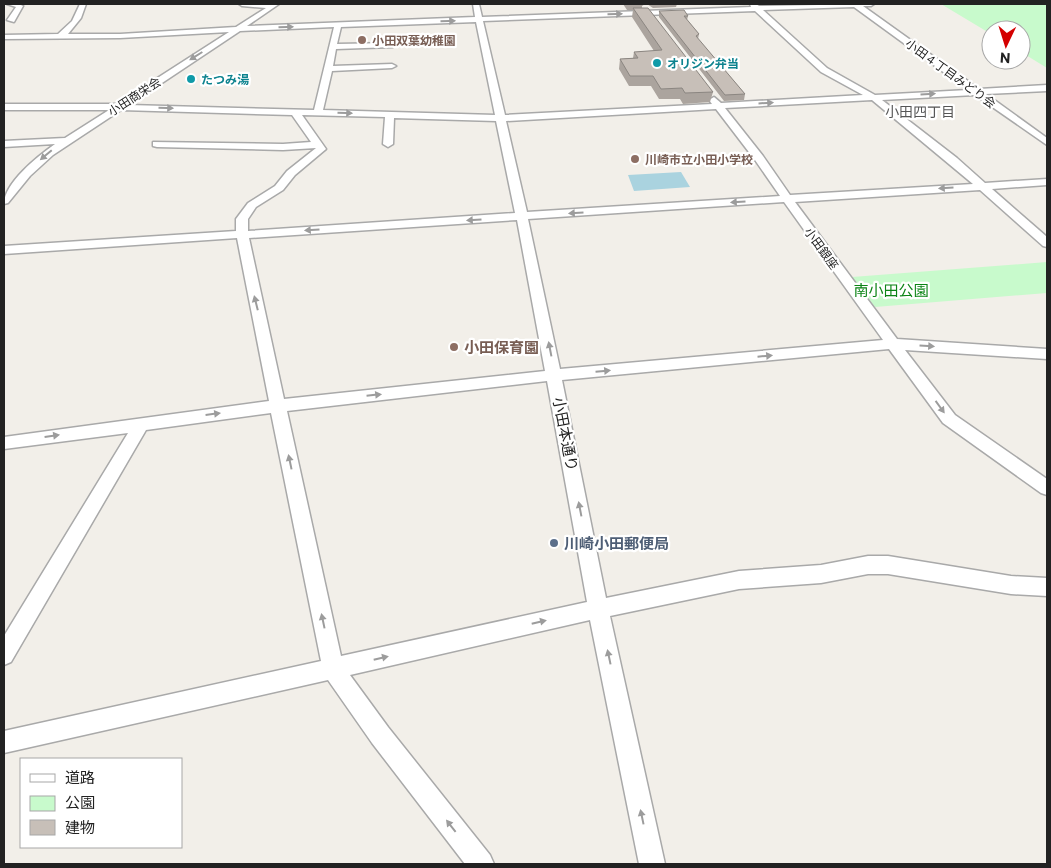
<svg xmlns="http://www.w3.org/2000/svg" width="1051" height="868" viewBox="0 0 1051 868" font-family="Commissioner,'Noto Sans JP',sans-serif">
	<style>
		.park { fill: #c8facc }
		.water { fill: #aad3df }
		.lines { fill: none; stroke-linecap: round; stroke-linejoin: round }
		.street-casing { stroke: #a9a9a9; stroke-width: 3 }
		.street { fill: #fff; fill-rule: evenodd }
		.wall { fill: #aba49e }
		.building { fill: #c7bfb8; stroke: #8b8681 }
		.oneway { fill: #9c9c9c }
		.education-dot { fill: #8d6e63; stroke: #fff; stroke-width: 2 }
		.culture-dot { fill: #0f9aa8; stroke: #fff; stroke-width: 2 }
		.service-dot { fill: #5c6f8a; stroke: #fff; stroke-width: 2 }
		.labels { text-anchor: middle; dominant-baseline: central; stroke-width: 4.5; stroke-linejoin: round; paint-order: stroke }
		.far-education-label { font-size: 12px; font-weight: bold; fill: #785e54; stroke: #fff; text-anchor: start }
		.far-culture-label { font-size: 12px; font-weight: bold; fill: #0d838f; stroke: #fff; text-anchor: start }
		.far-street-label { font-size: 12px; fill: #222; stroke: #fff }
		.far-neighbourhood-label { font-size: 14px; fill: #555; stroke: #fff }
		.park-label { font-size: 15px; fill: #0c8416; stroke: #fff }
		.education-label { font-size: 15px; font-weight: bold; fill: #785e54; stroke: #fff; text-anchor: start }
		.street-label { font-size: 15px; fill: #222; stroke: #fff }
		.service-label { font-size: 15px; font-weight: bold; fill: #4e5e75; stroke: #fff; text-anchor: start }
	</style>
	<rect width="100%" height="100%" fill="#f2efe9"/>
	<!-- park -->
	<path class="park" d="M 941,4 L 1047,4 L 1047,68 L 1021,52 L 1021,30 L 991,30 L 991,34 Z
		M 1047,262 L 1047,293 L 875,307 L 852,277 Z"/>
	<!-- water -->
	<path class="water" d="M 681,172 L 690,187 L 634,191 L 628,175 Z"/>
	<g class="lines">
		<defs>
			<path id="street" d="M 7,4 L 19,4 L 23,6 L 14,22 L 7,20 L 16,7 Z
				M 80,4 L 86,4 L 81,18 L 68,34 L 120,34 L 236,27 L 266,8 L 242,6 L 239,4 L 279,4 L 247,26 L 475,17 L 473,4 L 479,4 L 482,17 L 751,7 L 750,4 L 756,4 L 759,6 L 874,4 L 871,6 L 863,6 L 979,89 L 1047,85 L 1047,91 L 986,94 L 1047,138 L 1047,145 L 975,95 L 882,100 L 957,158 L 985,183 L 1047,179 L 1047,185 L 992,189 L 1047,237 L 1047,247 L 1043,246 L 980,190 L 795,202 L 897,339 L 1047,349 L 1047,359 L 905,350 L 955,415 L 1047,479 L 1047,495 L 1041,493 L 943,423 L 889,349 L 562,380 L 606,598 L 739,571 L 821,565 L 868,556 L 888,556 L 1011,576 L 1047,578 L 1047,596 L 1011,594 L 888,574 L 868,574 L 821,583 L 739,589 L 610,616 L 665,864 L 639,864 L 590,620 L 350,675 L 388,727 L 490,855 L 494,864 L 465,864 L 372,743 L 328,680 L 4,753 L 4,731 L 321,661 L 271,413 L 146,430 L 11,662 L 4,665 L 4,636 L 128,433 L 4,449 L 4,437 L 269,401 L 237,238 L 4,254 L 4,246 L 236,231 L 236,219 L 248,203 L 275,186 L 287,171 L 316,148 L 283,150 L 157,147 L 153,146 L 153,142 L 283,144 L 311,142 L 292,115 L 121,110 L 53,155 L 30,176 L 8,203 L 4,204 C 4,183 38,156 55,144 L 4,147 L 4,141 L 65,138 L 109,110 L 4,110 L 4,104 L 117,104 L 229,32 L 120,38 L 4,39 L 4,35 L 58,34 L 72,21 ZM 854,7 L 968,90 L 875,95 L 827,68 L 763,10 ZM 755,11 L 821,72 L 863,95 L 721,103 L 714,97 L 709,100 L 712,104 L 505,115 L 483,21 ZM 476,22 L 495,115 L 323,110 L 332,71 L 392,68 L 396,66 L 392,64 L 333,66 L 336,49 L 393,47 L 397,45 L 393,43 L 337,44 L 341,27 ZM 334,27 L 314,110 L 129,105 L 240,31 ZM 872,100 L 973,184 L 790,195 L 763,156 L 725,108 ZM 716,109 L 755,160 L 780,196 L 527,212 L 506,121 ZM 302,115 L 385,117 L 383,144 L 388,147 L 393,144 L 394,118 L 496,121 L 515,213 L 248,231 L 248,219 L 256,207 L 283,190 L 295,175 L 326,149 ZM 784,202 L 883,340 L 560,369 L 528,219 ZM 517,220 L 545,371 L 284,399 L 249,238 ZM 547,381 L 587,602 L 341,656 L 287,411 Z"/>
		</defs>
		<!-- street casing -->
		<use href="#street" class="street-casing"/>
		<!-- street -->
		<use href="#street" class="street"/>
	</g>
	<!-- wall -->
	<path class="wall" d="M 613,4 L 645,4 L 642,6 L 642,8 L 713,92 L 710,102 L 683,104 L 680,99 L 659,99 L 651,86 L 629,86 L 619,69 L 620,59 L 633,58 L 634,52 L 654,51 L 632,17 L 633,10 L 627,10 L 623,4 Z
		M 647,4 L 677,4 L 676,7 L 653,8 Z
		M 659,11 L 688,16 L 687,20 L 699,34 L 698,39 L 745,94 L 744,100 L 724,101 L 659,17 Z"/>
	<!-- building -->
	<path class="building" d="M 633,8 L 648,8 L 713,92 L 685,93 L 682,88 L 661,89 L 653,76 L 630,76 L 620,59 L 638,58 L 634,52 L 662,50 Z
		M 684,10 L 688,16 L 684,16 L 699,34 L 696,36 L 745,94 L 725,95 L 659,11 Z"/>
	<!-- one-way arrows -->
	<defs><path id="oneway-solid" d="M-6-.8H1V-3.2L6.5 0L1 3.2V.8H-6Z" transform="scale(1.25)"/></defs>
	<g class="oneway">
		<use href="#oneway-solid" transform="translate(615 14) rotate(-2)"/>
		<use href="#oneway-solid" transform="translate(448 21) rotate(-2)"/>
		<use href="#oneway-solid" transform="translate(286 27) rotate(-2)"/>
		<use href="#oneway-solid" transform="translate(196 56) rotate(148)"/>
		<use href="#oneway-solid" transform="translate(928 94) rotate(-3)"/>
		<use href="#oneway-solid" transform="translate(766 103) rotate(-3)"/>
		<use href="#oneway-solid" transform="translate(166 108) rotate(2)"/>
		<use href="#oneway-solid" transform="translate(345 113) rotate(2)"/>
		<use href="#oneway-solid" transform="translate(46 155) rotate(140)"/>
		<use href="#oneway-solid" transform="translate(946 188) rotate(177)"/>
		<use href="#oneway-solid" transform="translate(738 202) rotate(176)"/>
		<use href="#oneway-solid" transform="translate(576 213) rotate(176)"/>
		<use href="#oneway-solid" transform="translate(474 220) rotate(176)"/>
		<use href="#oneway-solid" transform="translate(312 230) rotate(176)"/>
		<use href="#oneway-solid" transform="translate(256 303) rotate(-104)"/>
		<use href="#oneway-solid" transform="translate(927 346) rotate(4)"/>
		<use href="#oneway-solid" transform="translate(550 349) rotate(-101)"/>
		<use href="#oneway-solid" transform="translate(765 356) rotate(-5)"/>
		<use href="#oneway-solid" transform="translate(603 371) rotate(-5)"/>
		<use href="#oneway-solid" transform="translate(374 395) rotate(-6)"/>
		<use href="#oneway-solid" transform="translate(940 407) rotate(54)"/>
		<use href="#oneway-solid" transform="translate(213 414) rotate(-7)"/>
		<use href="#oneway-solid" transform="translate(52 436) rotate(-8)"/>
		<use href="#oneway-solid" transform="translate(290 462) rotate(-102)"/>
		<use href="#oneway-solid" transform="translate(580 509) rotate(-101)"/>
		<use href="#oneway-solid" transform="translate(323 621) rotate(-102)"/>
		<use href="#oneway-solid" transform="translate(539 622) rotate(-13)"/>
		<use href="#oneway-solid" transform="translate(609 657) rotate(-102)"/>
		<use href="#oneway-solid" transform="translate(381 658) rotate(-13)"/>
		<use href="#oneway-solid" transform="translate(642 817) rotate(-102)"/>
		<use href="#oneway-solid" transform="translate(451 826) rotate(-128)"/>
	</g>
	<!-- markers -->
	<g class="education-dot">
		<circle cx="362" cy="40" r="5"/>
		<circle cx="635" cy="159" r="5"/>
		<circle cx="454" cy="347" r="5"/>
	</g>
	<g class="culture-dot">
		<circle cx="657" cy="63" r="5"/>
		<circle cx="191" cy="79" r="5"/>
	</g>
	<circle class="service-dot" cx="554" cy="543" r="5"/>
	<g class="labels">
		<!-- far-education labels -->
		<g class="far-education-label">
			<text x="372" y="40">小田双葉幼稚園</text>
			<text x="645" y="159">川崎市立小田小学校</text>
		</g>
		<!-- far-culture labels -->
		<g class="far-culture-label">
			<text x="667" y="63">オリジン弁当</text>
			<text x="201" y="79">たつみ湯</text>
		</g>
		<!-- far-street labels -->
		<g class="far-street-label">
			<text transform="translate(951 73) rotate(36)">小田 4 丁目みどり会</text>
			<text transform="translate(134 96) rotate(-33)">小田商栄会</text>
			<text transform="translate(822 248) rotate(54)">小田銀座</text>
		</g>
		<!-- far-neighbourhood labels -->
		<g class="far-neighbourhood-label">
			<text x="920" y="111">小田四丁目</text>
		</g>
		<!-- park labels -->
		<g class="park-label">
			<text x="891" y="290">南小田公園</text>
		</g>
		<!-- education labels -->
		<g class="education-label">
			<text x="464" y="347">小田保育園</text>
		</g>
		<!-- street labels -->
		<g class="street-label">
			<text transform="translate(566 434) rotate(79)">小田本通り</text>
		</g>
		<!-- service labels -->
		<g class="service-label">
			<text x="564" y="543">川崎小田郵便局</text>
		</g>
	</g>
	<!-- border -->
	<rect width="1051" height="868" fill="none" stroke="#222222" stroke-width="10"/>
	<!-- legend -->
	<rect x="20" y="758" width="162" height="90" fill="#ffffff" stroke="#a7a7a7"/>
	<rect x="30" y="774" width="25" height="8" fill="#ffffff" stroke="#a7a7a7"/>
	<text x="65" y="783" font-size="15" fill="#222222">道路</text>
	<rect x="30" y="796" width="25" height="15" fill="#c8facc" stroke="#a7a7a7"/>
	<text x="65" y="808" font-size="15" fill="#222222">公園</text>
	<rect x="30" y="820" width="25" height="15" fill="#c7bfb8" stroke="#a7a7a7"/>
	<text x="65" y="833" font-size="15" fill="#222222">建物</text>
	<!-- north arrow -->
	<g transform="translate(1006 45) rotate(184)"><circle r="24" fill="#ffffff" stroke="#a7a7a7"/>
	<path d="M0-4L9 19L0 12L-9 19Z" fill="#d40000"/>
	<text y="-8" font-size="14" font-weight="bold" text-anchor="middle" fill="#222222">N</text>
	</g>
</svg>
